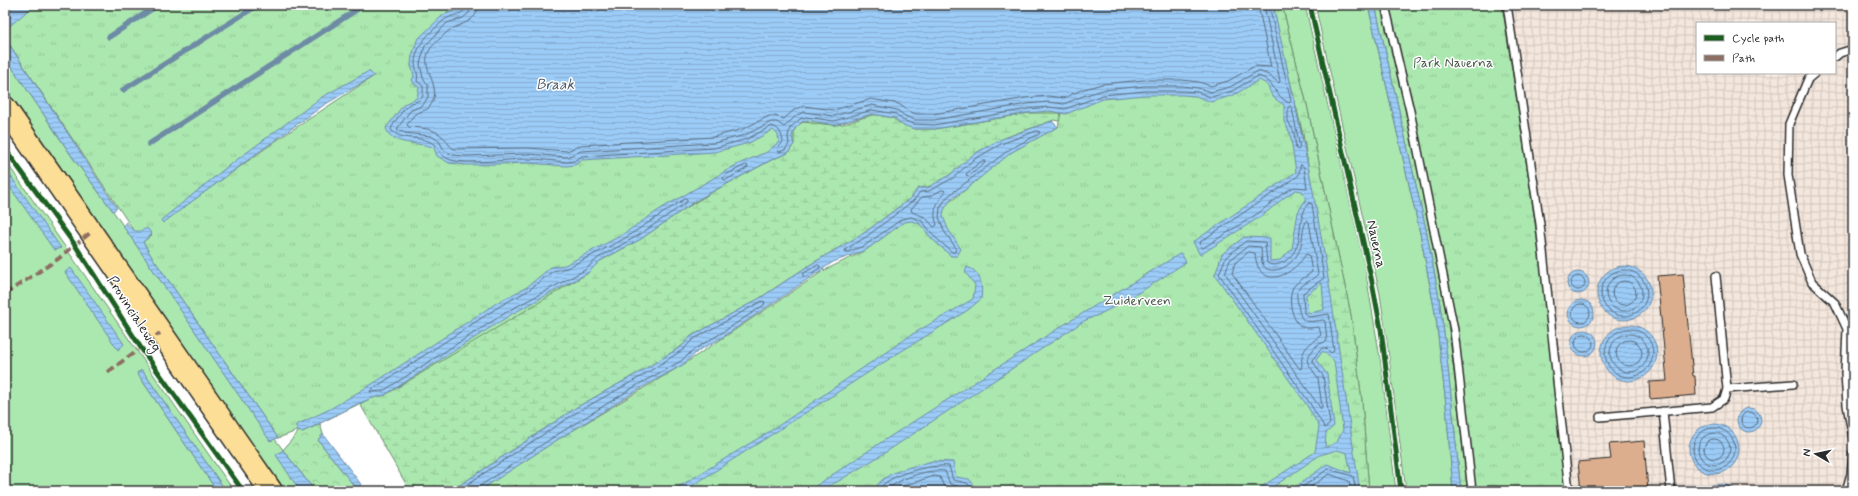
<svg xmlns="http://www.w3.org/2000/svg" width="1858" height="496" viewBox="0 0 1858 496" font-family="Mynerve,sans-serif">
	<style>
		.industrial { fill: url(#industrial-grid); fill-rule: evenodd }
		.green { fill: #abe8af; stroke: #6b8a6d }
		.forest { fill: url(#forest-crowns); stroke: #6b8a6d }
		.wetland { fill: url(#wetland-marsh); stroke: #6b8a6d }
		.park { fill: url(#park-tufts); stroke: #6b8a6d; fill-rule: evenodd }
		.water { fill: url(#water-rules); stroke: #6e8ba5; fill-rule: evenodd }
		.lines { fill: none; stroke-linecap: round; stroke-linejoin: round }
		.shore { stroke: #586b7d; stroke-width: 1 }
		.stream { stroke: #6e8ba5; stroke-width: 5.5 }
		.building { fill: #dcae8d; stroke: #2b2b2b }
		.service-casing { stroke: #2b2b2b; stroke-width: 10 }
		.primary-casing { stroke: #2b2b2b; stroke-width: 25 }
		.service { stroke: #fff; stroke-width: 7 }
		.primary { stroke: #fcde96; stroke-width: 22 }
		.quiet { stroke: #8d6e63; stroke-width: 4; stroke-dasharray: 8 4; stroke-linecap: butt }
		.cycleway-casing { stroke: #fff; stroke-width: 8 }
		.cycleway { stroke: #1b5e20; stroke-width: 5 }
		.labels { text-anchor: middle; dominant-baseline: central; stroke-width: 3; stroke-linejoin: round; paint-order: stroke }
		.park-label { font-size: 14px; fill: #4b5a4c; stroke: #fff }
		.street-label { font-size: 14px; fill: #2b2b2b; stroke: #fff }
		.water-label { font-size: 15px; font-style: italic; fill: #4d5b68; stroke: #fff }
	</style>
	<defs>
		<pattern id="industrial-grid" width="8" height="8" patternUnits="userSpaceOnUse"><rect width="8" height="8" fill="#f4e7dd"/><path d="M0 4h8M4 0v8" fill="none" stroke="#d1c6be"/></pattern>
		<pattern id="forest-crowns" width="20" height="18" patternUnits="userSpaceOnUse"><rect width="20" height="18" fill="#abe8af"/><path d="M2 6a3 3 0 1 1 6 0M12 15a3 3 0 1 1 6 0" fill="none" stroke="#93c797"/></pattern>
		<pattern id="wetland-marsh" width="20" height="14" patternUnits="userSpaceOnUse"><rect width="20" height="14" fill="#abe8af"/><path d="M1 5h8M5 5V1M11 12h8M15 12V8" fill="none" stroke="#93c797"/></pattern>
		<pattern id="park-tufts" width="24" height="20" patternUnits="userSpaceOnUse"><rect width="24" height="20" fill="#abe8af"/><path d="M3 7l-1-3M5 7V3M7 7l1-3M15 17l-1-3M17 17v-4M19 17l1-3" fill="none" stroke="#93c797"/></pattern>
		<pattern id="water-rules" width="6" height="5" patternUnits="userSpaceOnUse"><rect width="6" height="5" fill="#9bcbf7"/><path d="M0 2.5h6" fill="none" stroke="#86aed4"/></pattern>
	</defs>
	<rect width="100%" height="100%" fill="#fff"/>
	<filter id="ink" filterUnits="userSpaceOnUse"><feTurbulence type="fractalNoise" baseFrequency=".025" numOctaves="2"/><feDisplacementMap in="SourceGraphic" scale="8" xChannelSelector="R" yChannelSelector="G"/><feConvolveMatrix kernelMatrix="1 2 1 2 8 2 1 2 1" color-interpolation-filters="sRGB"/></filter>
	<g filter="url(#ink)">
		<!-- industrial -->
		<path class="industrial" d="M 1502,5 L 1853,5 L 1853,491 L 1566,491 L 1546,304 L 1530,187 ZM 1697,23 L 1835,23 L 1835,73 L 1697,73 Z"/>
		<!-- green -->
		<path class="green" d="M 1282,5 L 1305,5 L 1365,268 L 1381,364 L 1396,491 L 1369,491 L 1362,401 L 1351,315 L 1307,105 Z
			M 1315,5 L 1368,5 L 1420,233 L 1436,318 L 1446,405 L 1453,491 L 1406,491 L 1387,342 L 1380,294 Z
			M 5,57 L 73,158 L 113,211 L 270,440 L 274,438 L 315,491 L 282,491 L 12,98 L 5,86 Z
			M 5,160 L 234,491 L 226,491 L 142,370 L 137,373 L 217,491 L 5,491 Z"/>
		<!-- forest -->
		<path class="forest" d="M 320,424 L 323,434 L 318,440 L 358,491 L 315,491 L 283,450 L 299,431 L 302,432 Z"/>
		<!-- wetland -->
		<path class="wetland" d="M 1269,5 L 1282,5 L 1307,105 L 1351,315 L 1362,401 L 1369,491 L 1357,491 L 1333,318 L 1303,134 Z
			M 1375,5 L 1382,5 L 1405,106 L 1437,258 L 1448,322 L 1468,491 L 1461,491 L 1445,340 L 1439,298 L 1426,229 Z
			M 1049,111 L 1062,113 L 1061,120 L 1058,121 L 1054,120 C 1026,131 994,138 970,158 C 954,170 939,188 918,188 L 912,197 L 864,233 L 808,266 L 760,298 L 690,337 L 682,346 L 640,372 L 577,407 L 451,491 L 410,491 L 360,404 L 373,397 L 385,395 L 476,337 L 588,273 L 600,261 L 641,239 L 697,200 L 773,159 L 788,153 C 791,141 791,128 803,122 C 812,118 825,125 834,125 C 857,125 879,102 900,124 L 954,126 L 1028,113 Z"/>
		<!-- park -->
		<path class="park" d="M 5,5 L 457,5 L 447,13 L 462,5 L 1272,5 L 1300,123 L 1333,318 L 1357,491 L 478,491 L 557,440 L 684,364 L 823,271 L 866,250 L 904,222 C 948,214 977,176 1012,152 C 1026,143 1043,135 1058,127 L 1061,113 L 1028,113 L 935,129 L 914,129 L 895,118 L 872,114 L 834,125 L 802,122 L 794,130 L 794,144 L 788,153 L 773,159 L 714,191 L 600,261 L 588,273 L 385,395 L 373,397 L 302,432 L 297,431 L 278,438 L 150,254 L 143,242 L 152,235 L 134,231 L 5,38 ZM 369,71 L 374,76 L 277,140 L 163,222 L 227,167 Z
			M 1382,5 L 1502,5 L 1530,187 L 1546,304 L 1566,491 L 1468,491 C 1461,435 1456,378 1448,322 C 1432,215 1405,111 1382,5 Z"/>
		<!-- water -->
		<path class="water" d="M 15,5 L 31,5 L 32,7 L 5,30 L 5,13 Z
			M 465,5 L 1273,5 C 1287,67 1301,129 1313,191 C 1332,291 1344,391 1360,491 L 1290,491 L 1327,464 L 1351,473 L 1347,453 L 1337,450 L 1320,455 L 1267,491 L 1255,491 L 1315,452 L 1319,426 L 1306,404 L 1215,275 L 1222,254 L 1244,237 L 1270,238 L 1270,261 L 1280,260 L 1292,249 L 1298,212 L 1306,199 L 1302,191 L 1296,190 L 1285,197 L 1263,215 L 1200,255 L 1193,242 L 1296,172 L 1290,133 L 1284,122 L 1284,105 C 1281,103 1276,100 1273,97 C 1267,89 1272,86 1259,80 L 1234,95 L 1211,102 L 1196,96 L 1182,95 L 1145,95 L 1103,99 L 1066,114 L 1049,111 L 1028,113 L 935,129 L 914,129 L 900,124 L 895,118 L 872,114 L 834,125 L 807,120 L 802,122 L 794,130 L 792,137 L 794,144 L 788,153 L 773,159 L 697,200 L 641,239 L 600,261 L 588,273 L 512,314 L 385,395 C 355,401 330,420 302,432 L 297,431 L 296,425 L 330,409 L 377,381 L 498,302 L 527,287 L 551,267 L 565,265 L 620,236 L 662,208 L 736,165 L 767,152 L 779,142 L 778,135 L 773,130 L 749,143 L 715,152 L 582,160 L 575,165 L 567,166 L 528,163 L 467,165 L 449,163 L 437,156 L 434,148 C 420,141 391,147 386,128 L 404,104 L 417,98 L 419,87 L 415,85 L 412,80 L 414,76 L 411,65 L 412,56 L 417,40 L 443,15 L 459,9 ZM 1322,283 L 1324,310 L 1308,313 L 1306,295 ZM 1323,351 L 1334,361 L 1343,430 L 1337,442 L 1325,448 L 1326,433 L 1334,426 L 1327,374 L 1316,360 Z
			M 1368,5 L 1375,5 L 1426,229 L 1439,298 L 1445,340 L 1461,491 L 1453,491 L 1446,405 L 1436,318 L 1420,233 Z
			M 5,38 L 117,208 L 113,211 L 73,158 L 5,57 Z
			M 369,71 L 374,76 L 324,105 L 256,154 L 163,223 L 161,220 L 227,167 L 322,97 Z
			M 1052,121 L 1058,127 L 1012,152 L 965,190 L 951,199 L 944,210 L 943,216 L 948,229 L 961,249 L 957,256 L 951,256 L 932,239 L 920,224 L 912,221 L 904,222 L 866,250 L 833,262 L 723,337 L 698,351 L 684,364 L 641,388 L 557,440 L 479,491 L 451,491 L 577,407 L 640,372 L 682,346 L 690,337 L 760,298 L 808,266 L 864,233 L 912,197 L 918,188 L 927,188 L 951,174 L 971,156 L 999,140 Z
			M 5,168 L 61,248 L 54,250 L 5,180 Z
			M 126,222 C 131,231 137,234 147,228 L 152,234 L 143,242 L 150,254 L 278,438 L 270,441 L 123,226 Z
			M 1181,253 L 1186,262 C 1153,284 1121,306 1084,321 L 883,454 L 837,482 L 834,483 L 822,491 L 808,491 L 880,443 L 1065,324 Z
			M1597 293a27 27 0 1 1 54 0a27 27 0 1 1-54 0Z
			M 967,267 C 981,271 983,286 981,299 L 968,310 L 897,354 L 684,491 L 672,491 L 775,428 L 911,335 L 973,299 L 975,285 L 965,272 Z
			M 71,268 L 124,344 L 118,350 L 65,272 Z
			M1567 283a11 11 0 1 1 22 0a11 11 0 1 1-22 0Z
			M1568 313a13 13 0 1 1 26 0a13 13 0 1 1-26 0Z
			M1601 353a28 28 0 1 1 56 0a28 28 0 1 1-56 0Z
			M1571 343a13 13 0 1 1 26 0a13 13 0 1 1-26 0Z
			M 142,370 L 226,491 L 217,491 L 137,373 Z
			M1737 420a12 12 0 1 1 24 0a12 12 0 1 1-24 0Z
			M1689 449a25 25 0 1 1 50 0a25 25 0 1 1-50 0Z
			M 323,434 L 366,491 L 358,491 L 318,440 Z
			M 283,450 L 315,491 L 300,491 L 276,455 Z
			M 932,461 L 953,462 L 956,477 L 969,479 L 979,491 L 874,491 C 882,471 913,467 932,461 Z
			M 1722,484 L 1732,487 L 1738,491 L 1704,491 L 1713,485 Z"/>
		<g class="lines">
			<!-- shore -->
			<path class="shore" d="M 467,5 C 466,16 450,14 443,21 C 430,33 416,44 415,63 C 415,69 419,74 417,81 L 423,86 C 424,105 418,98 407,106 C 403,110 391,126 391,130 C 402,141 415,136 428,141 C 440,145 438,156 451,160 C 469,165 507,159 527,159 C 541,159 554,161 567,162 L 574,161 L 582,156 L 714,148 L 747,139 L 772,126 C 780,128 782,135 783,142 L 777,149 L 779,152 L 785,150 L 789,144 L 788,136 L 790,128 L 800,119 L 806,117 L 834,121 L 872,110 L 896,114 L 902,120 L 914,124 L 934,125 L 1028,109 L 1049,107 L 1065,109 L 1103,95 L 1145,91 L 1182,91 L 1197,92 L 1211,97 L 1232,91 L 1258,76 C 1275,80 1274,96 1289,103 L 1291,101 L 1269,5
				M 472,5 L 469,13 L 463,18 L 447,23 L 425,46 L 420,64 L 423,78 L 428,85 L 428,97 L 423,105 L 410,111 L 397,129 L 405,133 L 431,136 L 439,141 L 444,150 L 452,155 L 467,156 L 528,154 L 567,157 L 581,151 L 714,143 L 745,135 L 771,122 L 777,122 L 784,127 L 797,115 L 804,112 L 834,116 L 872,105 L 897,110 L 905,116 L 915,120 L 934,120 L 1027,104 L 1048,102 L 1064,104 L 1083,96 L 1103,90 L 1145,86 L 1182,86 L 1198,88 L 1211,92 L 1230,87 L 1258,71 L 1269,75 L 1279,83 L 1280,81 L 1264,5
				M 478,5 C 478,24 457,23 446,33 C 441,38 432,45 429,51 C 420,68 440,83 433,101 C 428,113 422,109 414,115 C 412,117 409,122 407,125 L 409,127 C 421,128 434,128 443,137 C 448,141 448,146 454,149 L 528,148 L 567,151 L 581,145 L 713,137 L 743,129 L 769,116 L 775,116 L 784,119 L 794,110 L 804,106 L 834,110 L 871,99 L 899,104 L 908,111 L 916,114 L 933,114 L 1026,98 L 1048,96 L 1064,98 L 1081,90 L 1102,84 L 1144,80 L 1182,80 L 1199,82 L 1211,86 L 1228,81 L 1255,66 L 1271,67 L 1258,5
				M 1290,106 L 1292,108 L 1300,148 L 1298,150 L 1296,149 L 1294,132 L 1288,121 L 1288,108 Z
				M 1037,131 L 1040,132 L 1039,134 L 1010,149 L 947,197 L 940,208 L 939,217 L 944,231 L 956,248 L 955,252 L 952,252 L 935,237 L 922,221 L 911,217 L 902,219 L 864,246 L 847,252 L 845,251 L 846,249 L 866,237 L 914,200 L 920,192 L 929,191 L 953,178 L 973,160 L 1001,144 Z
				M 982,161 L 985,161 L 984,164 L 969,176 L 966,175 L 967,173 Z
				M 746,165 L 748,166 L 747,168 L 726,180 L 723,179 L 724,176 Z
				M 1301,165 L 1304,167 L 1307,188 L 1294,187 L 1282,194 L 1260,212 L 1203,248 L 1201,248 L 1200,242 L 1298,176 Z
				M 942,190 L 944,190 L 945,192 C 936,204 932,211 937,225 L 934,227 L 925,217 L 912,212 L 911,209 L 922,197 L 930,196 Z
				M 685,199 L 687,200 L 687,202 L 639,235 L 598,258 L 585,270 L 510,310 L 383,391 L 370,392 L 371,390 L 500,306 L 529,290 L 553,271 L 567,268 L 622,240 Z
				M 1309,203 L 1312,204 L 1324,278 L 1303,293 L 1304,313 L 1309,317 L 1329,314 L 1334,351 L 1331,353 L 1326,348 L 1322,348 L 1312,360 L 1323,376 L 1330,424 L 1325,428 L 1309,402 L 1219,274 L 1226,257 L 1246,241 L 1265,242 L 1267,263 C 1277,269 1291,259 1295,250 C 1303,235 1297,217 1309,203 Z
				M 1307,220 L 1309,222 L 1318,274 C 1313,280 1302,284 1298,290 C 1296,294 1297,299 1298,303 C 1300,323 1304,323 1323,320 L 1325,321 L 1327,341 L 1317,345 L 1309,355 L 1307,360 L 1309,365 L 1318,378 L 1322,407 L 1321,409 L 1225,273 L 1230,260 L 1248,246 L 1261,247 C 1262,257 1259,271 1274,270 C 1283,269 1286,267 1293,260 C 1306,247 1299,233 1307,220 Z
				M 1249,252 L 1255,253 C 1258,292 1292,277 1306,254 L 1309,255 L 1312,272 C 1306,277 1299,280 1294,286 C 1287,295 1291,320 1301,326 C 1307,330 1313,327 1319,327 L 1321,335 C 1314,341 1304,346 1302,357 C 1301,361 1303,365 1301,369 L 1299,368 L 1232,273 L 1235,263 Z
				M 818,265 L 820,266 L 820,268 L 805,277 L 803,277 L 803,274 Z
				M1601 293a23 23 0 1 1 46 0a23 23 0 1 1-46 0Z
				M1606 293a18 18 0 1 1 36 0a18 18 0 1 1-36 0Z
				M1571 283a7 7 0 1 1 14 0a7 7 0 1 1-14 0Z
				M1612 293a12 12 0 1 1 24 0a12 12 0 1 1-24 0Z
				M1572 313a9 9 0 1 1 18 0a9 9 0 1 1-18 0Z
				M1605 353a24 24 0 1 1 48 0a24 24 0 1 1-48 0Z
				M1575 343a9 9 0 1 1 18 0a9 9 0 1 1-18 0Z
				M1610 353a19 19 0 1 1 38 0a19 19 0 1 1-38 0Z
				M1616 353a13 13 0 1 1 26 0a13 13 0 1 1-26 0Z
				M1741 420a8 8 0 1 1 16 0a8 8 0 1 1-16 0Z
				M1693 449a21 21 0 1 1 42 0a21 21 0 1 1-42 0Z
				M1698 449a16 16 0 1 1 32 0a16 16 0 1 1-32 0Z
				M1704 449a10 10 0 1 1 20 0a10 10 0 1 1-20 0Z
				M 457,491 L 579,411 L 642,376 L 684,349 L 692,340 L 762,301 L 765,302 L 764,305 L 720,334 L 696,348 L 681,361 L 639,384 L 555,436 L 480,486 L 478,491
				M 878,491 C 886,474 932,464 949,466 L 953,480 L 967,483 L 974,491
				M 884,491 C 900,479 924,469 945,471 L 950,484 L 964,488 L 967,491
				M 894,491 L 900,487 L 934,476 L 940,477 L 943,485 L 950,491
				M 1297,491 L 1328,469 L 1353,476 L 1356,491
				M 1305,491 L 1329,474 L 1349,481 L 1351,491"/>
			<!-- stream -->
			<path class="stream" d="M 109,37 L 158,5
				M 123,90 L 258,5
				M 149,144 L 364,5"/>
		</g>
		<!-- building -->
		<path class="building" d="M 1683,274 L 1693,376 L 1695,376 L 1696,395 L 1650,399 L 1649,382 L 1667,381 L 1657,276 Z
			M 1644,441 L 1648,491 L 1581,491 L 1578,462 L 1611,459 L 1609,444 Z"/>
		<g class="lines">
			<defs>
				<path id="service" d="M 1385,5 L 1410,111 L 1454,330 L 1472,491
					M 1507,5 L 1540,224 L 1569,491
					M 1835,57 L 1840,53 L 1853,49
					M 1815,73 L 1808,79 L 1789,124 L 1788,175 L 1800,254 L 1812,282 L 1835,303 L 1847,329 L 1845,373 L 1847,405 L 1853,438
					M 1727,389 L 1793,384
					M 1663,411 L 1671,491
					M 1600,417 L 1712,407 L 1724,399 L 1727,389 L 1716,276
					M 1846,491 L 1851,474 L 1853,453"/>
				<path id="primary" d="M 5,108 L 271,491"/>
			</defs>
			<!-- service casing -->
			<use href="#service" class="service-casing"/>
			<!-- primary casing -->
			<use href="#primary" class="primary-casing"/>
			<!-- service -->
			<use href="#service" class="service"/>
			<!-- primary -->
			<use href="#primary" class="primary"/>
			<!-- quiet -->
			<path class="quiet" d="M 5,294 L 58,259 L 90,233
				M 108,372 L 160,333
				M 511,491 L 520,484"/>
			<defs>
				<path id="cycleway" d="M 1310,5 L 1372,282 L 1381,329 L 1401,491
					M 5,149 L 75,245 L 141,348 L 243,491"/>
			</defs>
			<!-- cycleway casing -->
			<use href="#cycleway" class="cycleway-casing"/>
			<!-- cycleway -->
			<use href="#cycleway" class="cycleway"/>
		</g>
	</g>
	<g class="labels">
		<!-- park labels -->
		<g class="park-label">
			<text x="1453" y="63">Park Nauerna</text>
			<text x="1137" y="301">Zuiderveen</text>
		</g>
		<!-- street labels -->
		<g class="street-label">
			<text transform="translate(1376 244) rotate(78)">Nauerna</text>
			<text transform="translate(134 314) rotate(57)">Provincialeweg</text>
		</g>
		<!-- water labels -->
		<g class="water-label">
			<text x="555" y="85">Braak</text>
		</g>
	</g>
	<!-- margin -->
	<rect width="1858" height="496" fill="none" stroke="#fff" stroke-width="20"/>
	<rect x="10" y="10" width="1838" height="476" fill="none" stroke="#2b2b2b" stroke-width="1.5" filter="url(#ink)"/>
	<!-- legend -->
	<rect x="1696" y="22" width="140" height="52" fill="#ffffff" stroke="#aaaaaa"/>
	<rect x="1704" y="35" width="20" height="6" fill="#1b5e20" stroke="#aaaaaa"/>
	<text x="1732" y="42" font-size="12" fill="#2b2b2b">Cycle path</text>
	<rect x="1704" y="55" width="20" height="6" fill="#8d6e63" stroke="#aaaaaa"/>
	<text x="1732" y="62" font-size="12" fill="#2b2b2b">Path</text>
	<!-- north arrow -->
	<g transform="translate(1816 454) rotate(279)" stroke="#ffffff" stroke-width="3" paint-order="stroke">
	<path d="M0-3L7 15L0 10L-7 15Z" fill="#2b2b2b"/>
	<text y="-6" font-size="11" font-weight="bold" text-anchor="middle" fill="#2b2b2b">N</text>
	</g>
</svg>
